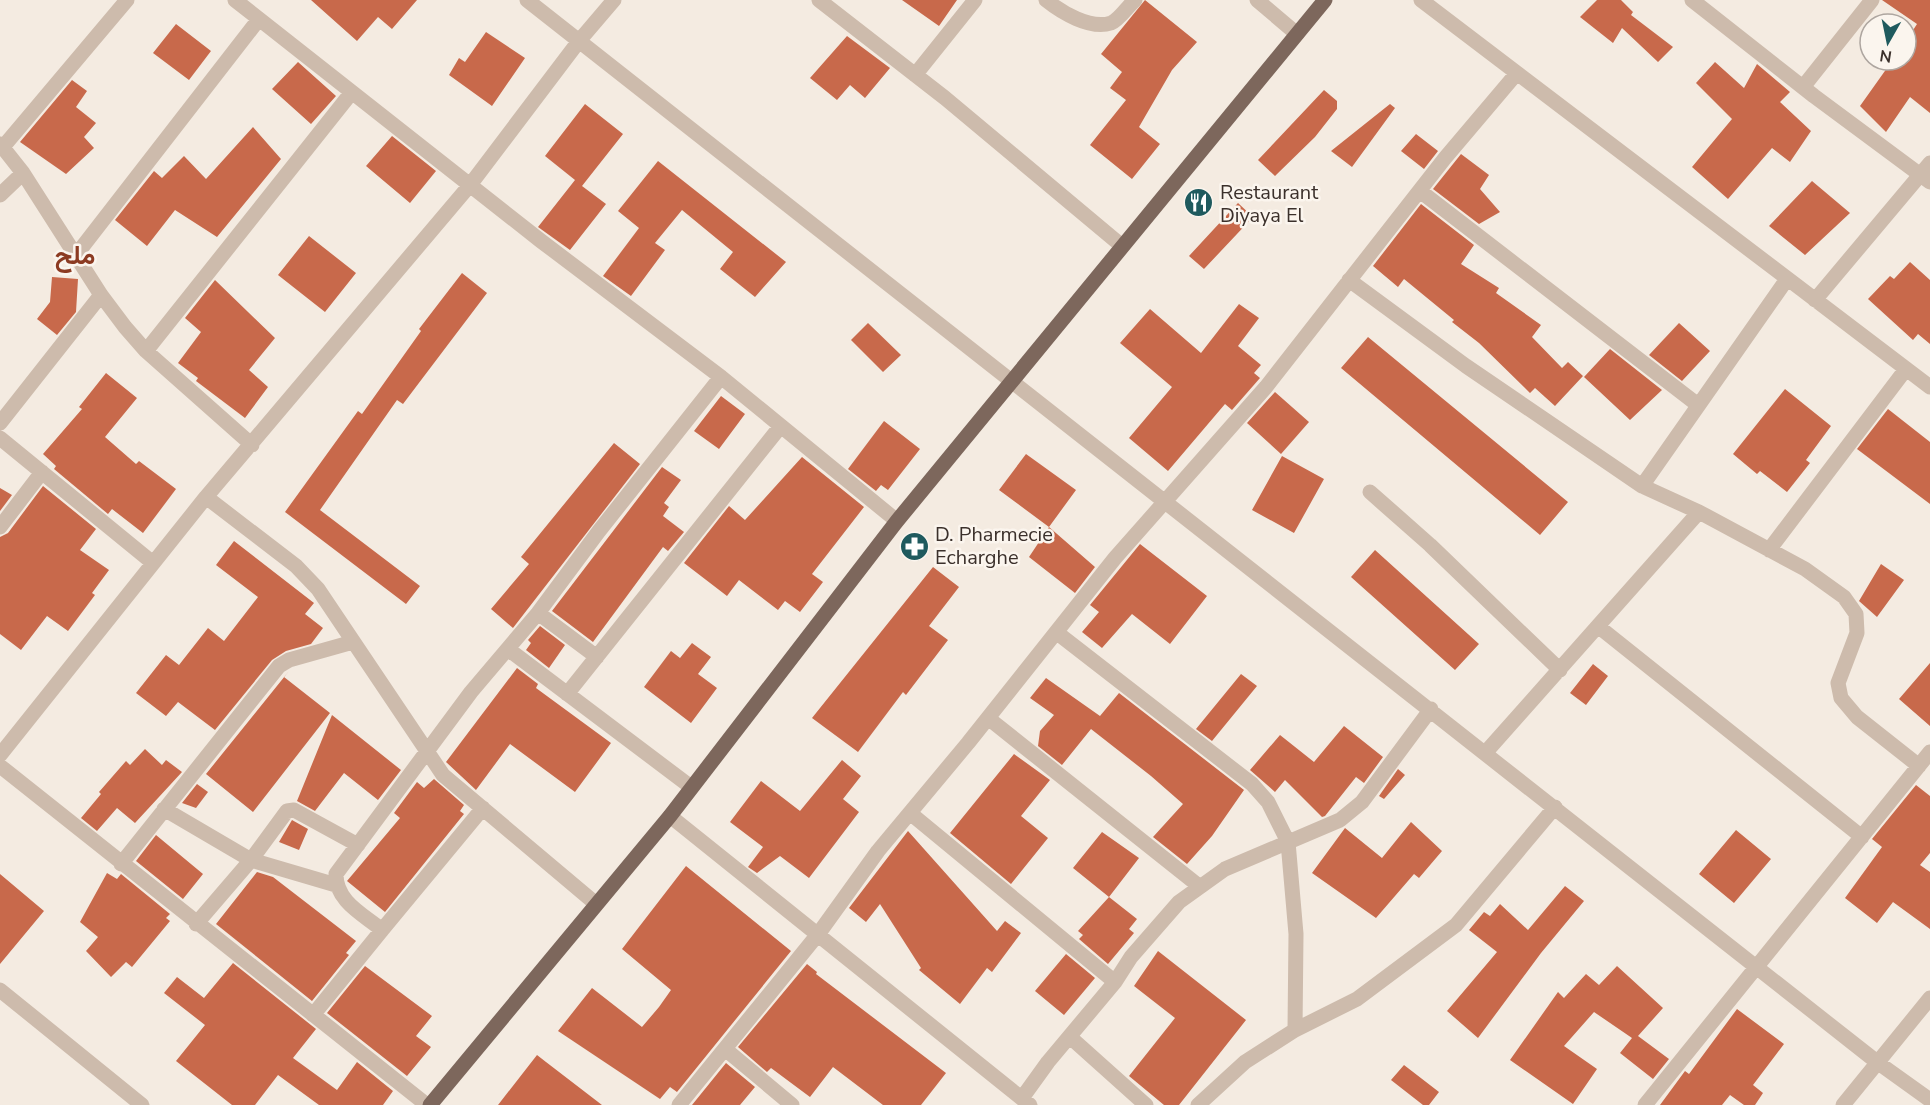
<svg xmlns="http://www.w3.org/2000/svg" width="1930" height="1105" viewBox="0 0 1930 1105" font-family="'Nunito Sans',Vazirmatn,sans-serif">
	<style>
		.building { fill: #c8694b }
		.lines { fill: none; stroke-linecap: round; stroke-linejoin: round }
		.minor { stroke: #cdbbac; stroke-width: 15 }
		.major { stroke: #7d675c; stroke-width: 15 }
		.labels { text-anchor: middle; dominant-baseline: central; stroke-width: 5; stroke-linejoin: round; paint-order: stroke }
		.poi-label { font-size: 20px; fill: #3b302b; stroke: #fbf5ee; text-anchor: start }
		.district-label { font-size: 26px; font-weight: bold; fill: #8c3b22; stroke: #fbf5ee }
	</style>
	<rect width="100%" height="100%" fill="#f4ebe1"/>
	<!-- building -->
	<path class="building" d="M 311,0 L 417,0 L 392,29 L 378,17 L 357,41 Z
		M 902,0 L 957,0 L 939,26 Z
		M 1145,0 L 1197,42 L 1172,70 L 1139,127 L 1160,144 L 1132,179 L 1090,145 L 1126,100 L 1110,88 L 1122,72 L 1101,54 Z
		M 1597,0 L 1621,0 L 1633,12 L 1631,15 L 1673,47 L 1658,62 L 1622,28 L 1613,43 L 1580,17 Z
		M 1882,0 L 1930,0 L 1930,113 L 1910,97 L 1886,132 L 1860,106 L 1892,61 L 1906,60 L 1906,41 L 1917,24 Z
		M 176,24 L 211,51 L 189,80 L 153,53 Z
		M 486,32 L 525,58 L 492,106 L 449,75 L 459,58 L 465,62 Z
		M 847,36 L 890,68 L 865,98 L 850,85 L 837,100 L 810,78 Z
		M 298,62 L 336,96 L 311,124 L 272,89 Z
		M 1715,62 L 1744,88 L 1757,64 L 1790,92 L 1780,102 L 1811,131 L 1790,162 L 1772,148 L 1728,199 L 1692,167 L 1732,119 L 1696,83 Z
		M 72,80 L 87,91 L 76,107 L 96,123 L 84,137 L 94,148 L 66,174 L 20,142 Z
		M 1324,90 L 1337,101 L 1337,109 L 1315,137 L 1275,176 L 1258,160 Z
		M 585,104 L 623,134 L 582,186 L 606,204 L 570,250 L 538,227 L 575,180 L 545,156 Z
		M 1390,104 L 1395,108 L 1352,167 L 1331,151 Z
		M 253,127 L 281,159 L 217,237 L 175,210 L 147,246 L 115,220 L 154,171 L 162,178 L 184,156 L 206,179 Z
		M 1416,134 L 1438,151 L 1424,169 L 1401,151 Z
		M 392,136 L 436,171 L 410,203 L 366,166 Z
		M 1461,154 L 1489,175 L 1480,189 L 1500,212 L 1479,224 L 1433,189 Z
		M 658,161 L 786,262 L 755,297 L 720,269 L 733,252 L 682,210 L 655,243 L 665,250 L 631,296 L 603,276 L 639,228 L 618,211 Z
		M 1812,181 L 1850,213 L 1805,255 L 1769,226 Z
		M 1238,203 L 1253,217 L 1204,269 L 1189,256 Z
		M 1421,204 L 1474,245 L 1461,264 L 1499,288 L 1496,293 L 1541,325 L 1532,337 L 1562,368 L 1568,362 L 1583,376 L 1555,406 L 1535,388 L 1530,393 L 1479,343 L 1452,322 L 1454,320 L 1404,279 L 1398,287 L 1373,266 Z
		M 309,236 L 356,273 L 325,312 L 278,275 Z
		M 1910,262 L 1930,280 L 1930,344 L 1918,334 L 1913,340 L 1868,299 L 1890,276 L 1894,279 Z
		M 462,273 L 487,293 L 403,404 L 397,400 L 320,510 L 420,586 L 406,604 L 285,512 L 358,411 L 362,414 L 421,331 L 419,329 Z
		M 52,277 L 78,279 L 76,312 L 57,335 L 37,319 L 50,302 Z
		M 215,280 L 275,338 L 249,370 L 268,387 L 245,418 L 196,381 L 198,378 L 178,363 L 201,332 L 185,318 Z
		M 1239,304 L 1259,318 L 1238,346 L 1261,365 L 1254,373 L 1260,378 L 1232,410 L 1225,404 L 1168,471 L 1129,438 L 1172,387 L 1120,343 L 1150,309 L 1201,353 Z
		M 868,323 L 901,355 L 883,372 L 851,340 Z
		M 1679,323 L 1710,351 L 1682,381 L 1649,355 Z
		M 1368,337 L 1568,502 L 1540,535 L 1341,368 Z
		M 1610,349 L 1662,390 L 1630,420 L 1584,377 Z
		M 106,373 L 137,398 L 105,437 L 136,464 L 139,461 L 176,489 L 143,533 L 112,509 L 108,514 L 54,469 L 56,466 L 43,454 L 82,409 L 79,407 Z
		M 1785,389 L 1831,426 L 1806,460 L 1810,463 L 1787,492 L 1760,471 L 1757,474 L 1733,454 Z
		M 1275,392 L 1309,422 L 1281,454 L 1247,423 Z
		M 721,396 L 745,414 L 719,449 L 694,431 Z
		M 1888,409 L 1930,442 L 1930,504 L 1857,449 Z
		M 884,421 L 920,449 L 888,490 L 881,485 L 876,491 L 848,469 Z
		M 614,443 L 640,464 L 513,628 L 491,609 L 529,564 L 521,557 Z
		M 1026,454 L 1076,490 L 1049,527 L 999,490 Z
		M 1282,456 L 1324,479 L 1294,533 L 1252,510 Z
		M 802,457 L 864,507 L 812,574 L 823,582 L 800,612 L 785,601 L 778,610 L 739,580 L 727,596 L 684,563 L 729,506 L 745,520 Z
		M 662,467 L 681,480 L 664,503 L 669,507 L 663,516 L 684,532 L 668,551 L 663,547 L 593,642 L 552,611 Z
		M 43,486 L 96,529 L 80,550 L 109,570 L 92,593 L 95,595 L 68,631 L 47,616 L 21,650 L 0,634 L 0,537 L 8,533 Z
		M 0,488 L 12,495 L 0,511 Z
		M 1049,527 L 1095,567 L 1075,593 L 1029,557 Z
		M 234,541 L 314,603 L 305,614 L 323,628 L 311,644 L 286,651 L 272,660 L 215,730 L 178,702 L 166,716 L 136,693 L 166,655 L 179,665 L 208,628 L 224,641 L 258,597 L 216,565 Z
		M 1140,544 L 1207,596 L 1170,644 L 1132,614 L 1102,648 L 1082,632 L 1099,612 L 1090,605 Z
		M 1375,550 L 1479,644 L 1455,670 L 1351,577 Z
		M 1881,564 L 1904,580 L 1877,617 L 1859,601 Z
		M 933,567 L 959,587 L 929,626 L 948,640 L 906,695 L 903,692 L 858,752 L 812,718 Z
		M 540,626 L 565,645 L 549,668 L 526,650 L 531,643 L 528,640 Z
		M 692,643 L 711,657 L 698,674 L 717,688 L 691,723 L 644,687 L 671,651 L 680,658 Z
		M 1930,663 L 1930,726 L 1899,699 Z
		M 1593,664 L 1608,676 L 1586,705 L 1570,693 Z
		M 517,668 L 538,684 L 536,688 L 611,743 L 575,792 L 510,744 L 476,790 L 446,762 Z
		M 289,671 L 284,677 L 330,713 L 253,812 L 206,774 Z
		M 1241,674 L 1257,686 L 1212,741 L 1196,729 Z
		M 1046,678 L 1100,716 L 1119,693 L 1244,790 L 1212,836 L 1187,864 L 1153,837 L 1183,804 L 1151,776 L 1091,729 L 1062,765 L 1038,746 L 1040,731 L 1054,715 L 1030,698 Z
		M 332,715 L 401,770 L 378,800 L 344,773 L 315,811 L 297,801 Z
		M 1344,726 L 1383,757 L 1364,783 L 1356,777 L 1325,816 L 1322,817 L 1285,780 L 1275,792 L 1250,770 L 1280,735 L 1314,762 Z
		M 145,749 L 162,765 L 166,760 L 182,772 L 135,823 L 117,808 L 97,831 L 81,818 L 101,794 L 99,792 L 126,761 L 130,765 Z
		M 1014,754 L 1050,780 L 1021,816 L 1048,838 L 1011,884 L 950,833 Z
		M 842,760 L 861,776 L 843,799 L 859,812 L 809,878 L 780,856 L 757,873 L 748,867 L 763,847 L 730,822 L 761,781 L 800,811 Z
		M 1398,769 L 1405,775 L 1384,799 L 1379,796 Z
		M 434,779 L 464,805 L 460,811 L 464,814 L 385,912 L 347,881 L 400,818 L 394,813 L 417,782 L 424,788 Z
		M 197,784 L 208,792 L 196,808 L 182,803 Z
		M 1916,785 L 1930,796 L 1930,853 L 1920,865 L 1930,872 L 1930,929 L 1893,902 L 1877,923 L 1845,898 L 1882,847 L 1872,839 Z
		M 292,820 L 308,829 L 299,850 L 279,842 Z
		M 1411,822 L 1442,851 L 1419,878 L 1414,874 L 1376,918 L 1312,873 L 1345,828 L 1382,858 Z
		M 1736,830 L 1771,859 L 1734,903 L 1699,874 Z
		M 908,831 L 997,931 L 1005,921 L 1021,933 L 992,972 L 987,968 L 960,1004 L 919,970 L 921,968 L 880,904 L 866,922 L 849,908 Z
		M 1102,832 L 1139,858 L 1109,897 L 1073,868 Z
		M 156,835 L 203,874 L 183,899 L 136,861 Z
		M 686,866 L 791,951 L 677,1092 L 670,1087 L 660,1099 L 558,1031 L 592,988 L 642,1027 L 659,1007 L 671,990 L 622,949 Z
		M 257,872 L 273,877 L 356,941 L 346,953 L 349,955 L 312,1001 L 216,924 Z
		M 107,873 L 117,879 L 121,874 L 170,914 L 166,918 L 170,921 L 132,967 L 126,962 L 111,977 L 86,951 L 98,937 L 80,922 Z
		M 0,874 L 44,911 L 0,964 Z
		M 1565,886 L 1584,901 L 1541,953 L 1478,1038 L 1447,1011 L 1497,952 L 1469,930 L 1484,912 L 1490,916 L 1500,904 L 1528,930 Z
		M 1109,897 L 1137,919 L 1129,929 L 1134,933 L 1108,964 L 1079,939 L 1083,935 L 1078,931 Z
		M 1158,951 L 1246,1020 L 1179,1105 L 1164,1105 L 1129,1076 L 1175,1018 L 1134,986 Z
		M 1066,954 L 1095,978 L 1064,1015 L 1035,991 Z
		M 233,963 L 316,1029 L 293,1058 L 337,1090 L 357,1062 L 393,1091 L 383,1105 L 319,1105 L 278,1075 L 255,1105 L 232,1105 L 176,1061 L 205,1025 L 164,993 L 177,977 L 204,998 Z
		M 807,964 L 817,972 L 816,974 L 946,1073 L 921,1105 L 883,1105 L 833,1067 L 810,1097 L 771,1068 L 767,1072 L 738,1047 Z
		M 365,966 L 432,1016 L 416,1036 L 431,1047 L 407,1076 L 327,1013 Z
		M 1617,966 L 1663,1008 L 1638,1036 L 1669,1059 L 1653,1079 L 1620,1053 L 1632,1038 L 1594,1012 L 1564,1046 L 1597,1069 L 1573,1104 L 1510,1060 L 1558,992 L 1564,998 L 1586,974 L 1599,985 Z
		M 1737,1009 L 1784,1044 L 1753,1085 L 1763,1093 L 1755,1105 L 1744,1105 L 1730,1095 L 1722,1105 L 1660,1105 L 1685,1071 L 1689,1074 Z
		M 537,1055 L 546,1062 L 602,1105 L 498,1105 Z
		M 726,1063 L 755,1087 L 740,1105 L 692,1105 Z
		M 1404,1065 L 1439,1092 L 1429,1105 L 1423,1105 L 1391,1080 Z"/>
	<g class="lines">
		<!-- minor -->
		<path class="minor" d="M 235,0 L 541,241 L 721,377 L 897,521
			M 527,0 L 1877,1062 L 1930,1100
			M 819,0 L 945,98 L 1122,246
			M 1046,0 C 1061,12 1090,30 1111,23 C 1119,20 1128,6 1135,0
			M 1257,0 L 1297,34
			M 1421,0 L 1930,387
			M 1692,0 L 1814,96 L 1930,182
			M 915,75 L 975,0
			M 1803,87 L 1872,0
			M 0,144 L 23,173 L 101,295 L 125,327 L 146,351 L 252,445
			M 3,147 L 127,0
			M 1420,191 L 1698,405
			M 0,195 L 23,173
			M 76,255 L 259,19
			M 1349,280 L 1466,366 L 1642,486 L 1699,512 L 1805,569 L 1844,597 L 1856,614 L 1857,633 L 1838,683 L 1841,698 L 1857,717 L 1919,766
			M 1815,300 L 1930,163
			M 146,351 L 352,92
			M 0,423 L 101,295
			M 0,438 L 153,563
			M 1642,486 L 1787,279
			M 1370,492 L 1430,545 L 1560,670
			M 206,497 L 296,566 L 318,589 L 443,775 L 595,903
			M 0,527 L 42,472
			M 1769,550 L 1906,369
			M 538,613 L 597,657
			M 1599,627 L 1862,837
			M 1056,632 L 1252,784 L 1268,802 L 1288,842 L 1296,934 L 1295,1030
			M 508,649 L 691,787
			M 567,694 L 780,427
			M 988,718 L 1199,886
			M 1486,752 L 1699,512
			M 0,755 L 206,497 L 470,185 L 579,41 L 614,0
			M 0,766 L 427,1105
			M 164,809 L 251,860 L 336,885
			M 910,813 L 1115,982
			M 670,816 L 1030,1105
			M 121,864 L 279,666 L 289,660 L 353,642
			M 196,924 L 251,860 L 287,811 L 294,810 L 358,845
			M 382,930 L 483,808
			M 0,990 L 142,1105
			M 313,1015 L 382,930 C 363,914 336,902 336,874 L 471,692 L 538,613 L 599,531 L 721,377
			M 1070,1037 L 1146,1105
			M 725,1049 L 792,1105
			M 1022,1098 L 1048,1062 L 1115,982 L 1131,957 L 1179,902 L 1225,869 L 1340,820 L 1362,802 L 1431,709
			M 679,1105 L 819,933 L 878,851 L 968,743 L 1115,558 L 1266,387 L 1445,158 L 1517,73
			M 1198,1105 L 1245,1062 L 1295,1030 L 1357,999 L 1456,925 L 1555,807
			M 1645,1105 L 1930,752
			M 1843,1105 L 1930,998"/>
		<!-- major -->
		<path class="major" d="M 430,1105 L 670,816 L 897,521 L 1325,0"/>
	</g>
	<!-- icons -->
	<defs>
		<symbol id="restaurant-disc" viewBox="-11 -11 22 22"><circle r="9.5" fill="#1f5a5e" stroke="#fbf5ee"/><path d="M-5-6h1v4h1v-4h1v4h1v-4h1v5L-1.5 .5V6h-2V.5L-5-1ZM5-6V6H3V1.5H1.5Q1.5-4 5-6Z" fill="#fff"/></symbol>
		<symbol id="pharmacy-disc" viewBox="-11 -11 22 22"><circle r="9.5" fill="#1f5a5e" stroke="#fbf5ee"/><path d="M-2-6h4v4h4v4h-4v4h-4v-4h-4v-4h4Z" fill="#fff"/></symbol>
	</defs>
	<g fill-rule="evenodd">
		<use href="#restaurant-disc" x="1182" y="186" width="33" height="33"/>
		<use href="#pharmacy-disc" x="898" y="530" width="33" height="33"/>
	</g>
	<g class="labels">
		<!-- poi labels -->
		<g class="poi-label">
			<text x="1220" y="192">Restaurant<tspan x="1220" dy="23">Diyaya El</tspan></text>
			<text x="935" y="534">D. Pharmecie<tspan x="935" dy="23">Echarghe</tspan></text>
		</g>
		<!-- district labels -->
		<g class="district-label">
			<text x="75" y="255">ملح</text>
		</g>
	</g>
	<!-- north arrow -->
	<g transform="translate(1888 42) rotate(189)"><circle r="28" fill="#fbf5ee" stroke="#aea6a0" stroke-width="1.5"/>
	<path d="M0-4.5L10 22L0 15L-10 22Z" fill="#1f5a5e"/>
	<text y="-9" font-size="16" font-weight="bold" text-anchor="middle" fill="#3b302b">N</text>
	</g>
</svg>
